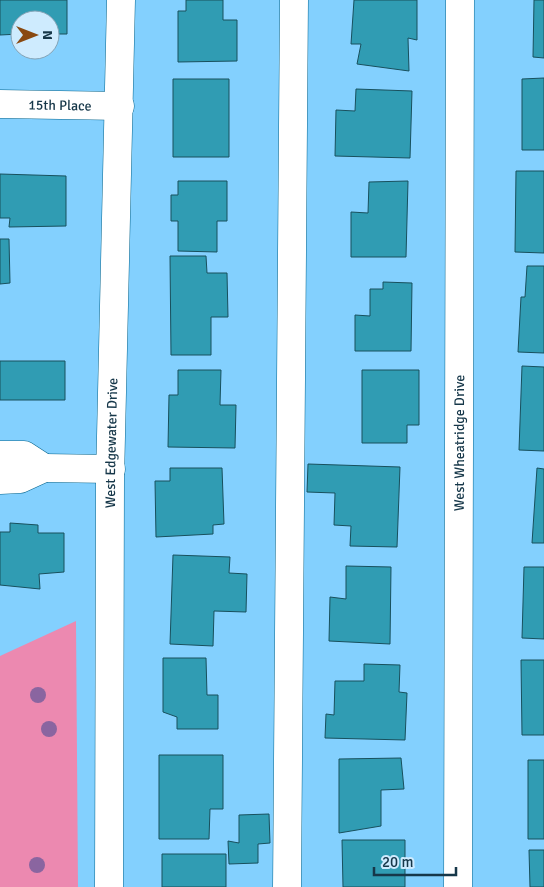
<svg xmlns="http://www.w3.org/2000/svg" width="544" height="887" viewBox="0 0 544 887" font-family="Signika,sans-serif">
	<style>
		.green { fill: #ec89b0 }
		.building { fill: #309cb3; stroke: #18505d }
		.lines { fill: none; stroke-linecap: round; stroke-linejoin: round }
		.minor-casing { stroke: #06658d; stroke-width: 29 }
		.minor { stroke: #fff; stroke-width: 28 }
		.tree { fill: #8a65a0 }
		.labels { text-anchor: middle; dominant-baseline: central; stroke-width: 5; stroke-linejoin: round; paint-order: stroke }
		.street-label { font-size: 14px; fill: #163749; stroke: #ceebfe }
	</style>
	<rect width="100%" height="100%" fill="#83d0fe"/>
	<!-- green -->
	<path class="green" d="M 76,621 L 78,887 L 0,887 L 0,656 Z"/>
	<!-- building -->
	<path class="building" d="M 0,0 L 67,0 L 67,34 L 50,34 L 50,20 L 20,20 L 20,34 L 0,35 Z
		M 186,0 L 223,0 L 223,20 L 237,20 L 237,61 L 178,62 L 178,11 L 186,11 Z
		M 354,0 L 417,0 L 417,40 L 408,38 L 409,71 L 357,64 L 361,44 L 351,44 Z
		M 534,0 L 544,0 L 544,58 L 533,57 Z
		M 544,78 L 544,150 L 522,150 L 522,79 Z
		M 173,79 L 229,79 L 229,157 L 173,157 Z
		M 356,89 L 412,91 L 410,158 L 335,156 L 336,110 L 355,111 Z
		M 516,171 L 544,171 L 544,253 L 515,252 Z
		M 0,174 L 66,176 L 66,226 L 9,227 L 10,218 L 0,218 Z
		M 178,181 L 227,181 L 227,221 L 217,221 L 217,252 L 178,251 L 178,221 L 171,221 L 171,195 L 178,195 Z
		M 408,181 L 406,257 L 351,257 L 351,212 L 368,213 L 369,182 Z
		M 0,239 L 9,239 L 10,283 L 0,284 Z
		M 170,256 L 206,256 L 207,273 L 227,273 L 228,317 L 211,317 L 211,355 L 171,355 Z
		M 527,266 L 544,266 L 544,353 L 518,352 L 521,297 L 525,297 Z
		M 383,282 L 412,283 L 411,351 L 355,351 L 355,315 L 370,316 L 370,289 L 383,289 Z
		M 0,361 L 65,361 L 65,400 L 0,400 Z
		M 522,366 L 544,367 L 544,451 L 519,450 Z
		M 178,370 L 221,370 L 220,405 L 236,405 L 235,448 L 168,447 L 169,395 L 178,395 Z
		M 362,370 L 419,370 L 419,425 L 407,425 L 407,443 L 362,443 Z
		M 308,464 L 400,467 L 397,547 L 350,546 L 351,526 L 334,525 L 335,493 L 307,492 Z
		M 170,468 L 222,468 L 224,524 L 213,525 L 213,534 L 156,537 L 155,481 L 170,481 Z
		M 537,468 L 544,469 L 544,543 L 532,543 Z
		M 10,523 L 38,525 L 38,533 L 64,533 L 64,572 L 39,574 L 40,589 L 0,585 L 0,532 L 10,532 Z
		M 173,555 L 230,557 L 229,573 L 247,574 L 246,612 L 214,611 L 213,646 L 170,644 Z
		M 346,566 L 391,567 L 390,644 L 329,641 L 330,597 L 346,599 Z
		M 524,567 L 544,567 L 544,639 L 522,638 Z
		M 163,658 L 206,658 L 207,695 L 218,695 L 218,729 L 177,729 L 177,717 L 163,712 Z
		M 521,660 L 544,660 L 544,735 L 522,735 Z
		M 364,664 L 400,665 L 399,692 L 407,693 L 405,740 L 325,738 L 326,714 L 334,715 L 335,681 L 364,681 Z
		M 159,755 L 223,755 L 223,809 L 210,809 L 209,839 L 159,839 Z
		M 401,758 L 404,789 L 381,790 L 381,826 L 339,833 L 339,759 Z
		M 528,760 L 544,760 L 544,839 L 528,839 Z
		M 269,814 L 270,843 L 258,844 L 258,863 L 229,864 L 228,841 L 239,843 L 239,815 Z
		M 342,840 L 405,840 L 405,887 L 343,887 Z
		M 529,850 L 544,850 L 544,887 L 530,887 Z
		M 162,854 L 226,854 L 226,887 L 162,887 Z"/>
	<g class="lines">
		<defs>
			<g id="minor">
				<path id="s1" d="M 0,104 L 120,106"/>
				<path d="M 0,455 L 24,455 L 44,468 L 20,479 L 0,480"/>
				<path d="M 44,468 L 111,469"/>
				<path id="s2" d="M 109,887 L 110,480 L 121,0"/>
				<path d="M 287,887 L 294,0"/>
				<path id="s3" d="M 458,887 L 460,0"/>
			</g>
		</defs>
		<!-- minor casing -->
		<use href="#minor" class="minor-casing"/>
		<!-- minor -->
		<use href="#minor" class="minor"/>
	</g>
	<!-- trees -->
	<g class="tree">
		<circle cx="38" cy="695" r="8"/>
		<circle cx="49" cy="729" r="8"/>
		<circle cx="37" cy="865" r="8"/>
	</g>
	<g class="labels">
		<!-- street labels -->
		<g class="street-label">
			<text stroke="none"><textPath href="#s1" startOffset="60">15th Place</textPath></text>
			<text stroke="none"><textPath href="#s2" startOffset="444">West Edgewater Drive</textPath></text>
			<text stroke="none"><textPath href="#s3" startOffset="444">West Wheatridge Drive</textPath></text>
		</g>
	</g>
	<!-- north arrow -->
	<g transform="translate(35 35) rotate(90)"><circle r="24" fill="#ceebfe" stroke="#84a3b6"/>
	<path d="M0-4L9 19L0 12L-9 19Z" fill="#894911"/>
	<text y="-8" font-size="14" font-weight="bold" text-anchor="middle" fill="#163749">N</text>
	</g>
	<!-- scale -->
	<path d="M374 867v8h82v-8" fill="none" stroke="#163749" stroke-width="2.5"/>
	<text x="382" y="867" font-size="15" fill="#163749" stroke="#ceebfe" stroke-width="4" paint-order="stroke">20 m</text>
</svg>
